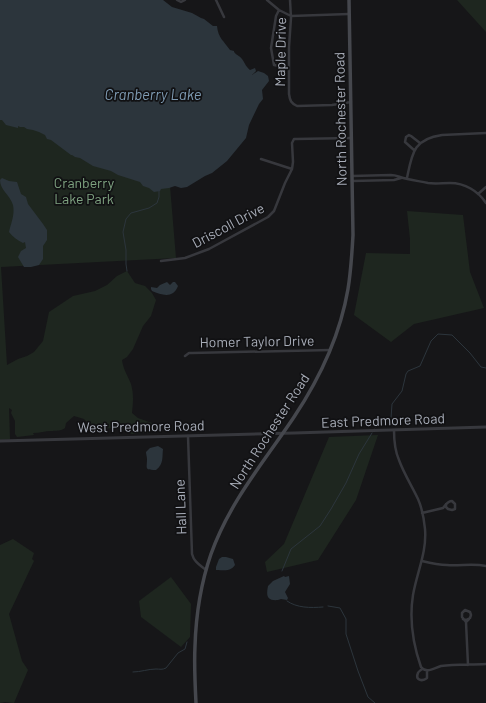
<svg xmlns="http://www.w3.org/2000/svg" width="486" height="703" viewBox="0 0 486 703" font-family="Barlow,sans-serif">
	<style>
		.green { fill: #1e261f }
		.water { fill: #2c353c }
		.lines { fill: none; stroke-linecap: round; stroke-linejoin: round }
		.stream { stroke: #2c353c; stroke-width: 1 }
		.minor { stroke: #37383d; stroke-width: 2.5 }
		.tertiary { stroke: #37383d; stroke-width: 3 }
		.secondary { stroke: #45474d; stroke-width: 3.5 }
		.labels { text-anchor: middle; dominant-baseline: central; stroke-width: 3.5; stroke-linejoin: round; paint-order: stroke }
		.street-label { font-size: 14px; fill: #a8adb8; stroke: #111113 }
		.park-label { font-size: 14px; fill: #7fa381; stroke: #111113 }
		.water-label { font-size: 15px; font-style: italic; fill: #7f9bb3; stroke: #111113 }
	</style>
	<rect width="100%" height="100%" fill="#161618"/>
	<!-- green -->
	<path class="green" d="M 457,0 L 486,0 L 486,32 Z
		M 0,113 L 164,114 L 176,258 L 1,267 L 7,365 L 18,359 L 27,356 L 34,352 L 43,341 L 49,312 L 73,296 L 95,291 L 107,285 L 117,276 L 127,271 L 135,283 L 145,286 L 152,293 L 156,300 L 151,316 L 143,326 L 133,349 L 127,357 L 122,360 C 123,369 128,376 131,384 C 134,395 133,402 132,413 L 138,418 L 152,423 L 156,429 L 153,432 L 132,434 L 117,428 L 89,429 L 87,426 L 87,422 L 84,419 L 74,416 L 66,423 L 65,428 C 59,432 57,430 51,431 C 45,431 40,433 33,433 L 34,435 L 17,437 L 15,434 L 15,421 L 11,413 L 12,410 L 9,408 L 10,439 L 0,440 Z
		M 407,211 L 463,215 L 470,272 L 484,308 L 414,324 L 391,342 L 354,315 L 366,253 L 410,254 L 410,239 Z
		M 378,435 L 356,500 L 318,560 L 267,572 L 265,562 L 284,544 L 329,437 Z
		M 13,539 L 34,553 L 32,559 L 34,561 L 9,614 L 22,661 L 28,670 L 14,703 L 5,702 L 0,703 L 0,545 Z
		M 171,577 L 191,604 L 190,637 L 181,647 L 141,617 L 139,601 Z"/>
	<!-- water -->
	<path class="water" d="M 0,0 L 163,0 L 172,7 L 192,13 L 201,18 L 204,19 L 213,26 L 217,26 C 218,38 224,41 230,50 L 234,51 L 234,52 C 236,55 240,56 242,59 C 245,63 246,67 250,70 L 255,68 L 256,71 L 252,75 L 258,71 L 264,73 L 268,76 L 269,81 L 262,90 L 263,99 L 259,104 L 249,125 L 246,138 L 227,161 L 212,173 L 205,176 L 187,187 L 181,188 L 175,186 L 169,188 L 161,189 L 160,191 L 154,192 L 149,188 L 143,186 L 140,182 L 118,175 L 111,171 L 93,166 L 80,158 L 75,157 L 72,155 L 71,155 L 51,140 L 47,139 L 45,135 L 39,132 L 33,130 L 27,129 L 24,127 L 20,127 L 18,126 L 18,128 L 6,125 L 2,120 L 0,120 Z
		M 2,178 L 9,181 L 17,182 L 21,194 L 26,197 L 28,204 L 43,224 L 47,230 L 47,240 L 43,246 L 43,259 L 39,265 L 31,267 L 24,267 L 18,257 L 21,251 L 26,248 L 25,242 L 23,243 C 17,240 13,237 9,232 C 11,223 15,215 13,205 C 10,195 0,190 0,180 Z
		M 167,282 L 170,285 L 173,282 L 175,282 L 178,286 C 173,299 162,295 152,291 L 151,289 L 151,287 L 157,288 L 160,285 Z
		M 158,446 L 163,449 C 162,457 164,464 156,470 C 144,470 147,469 147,459 C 147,457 146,454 146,452 L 150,448 Z
		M 222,557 L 226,557 L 233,559 L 235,565 C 230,572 225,570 216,570 L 216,567 L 219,559 Z
		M 284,576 L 285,577 L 289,576 L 290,584 L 285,592 L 288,598 L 287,600 C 285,600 283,599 281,599 C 280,599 279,600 278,600 C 267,601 266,596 268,586 L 273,581 Z"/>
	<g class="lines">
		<!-- stream -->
		<path class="stream" d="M 127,271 L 126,264 L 126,250 L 123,232 L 126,219 L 131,213 L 149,208 L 157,203 L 159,197 L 159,191
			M 375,428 L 379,424 L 391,418 L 392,404 L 402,391 L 406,374 L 408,371 L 420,366 L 431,341 L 438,334 L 452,335 L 470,353 L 481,367 L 486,368
			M 282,571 L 291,549 L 320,526 L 331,509 L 346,483 L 359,454 L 372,433
			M 287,601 C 297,608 310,608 323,607
			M 328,606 L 340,608 L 346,619 L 346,634 L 358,671 L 368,697 L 375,703
			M 133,672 C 141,672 148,669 156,669 C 160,669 162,670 166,668 L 178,653 L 185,649 L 187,642"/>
		<!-- minor -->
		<path class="minor" d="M 177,0 L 181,2 L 185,0
			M 216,0 L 224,17
			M 267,0 L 279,10 L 291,16 L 349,14
			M 290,0 L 291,18 L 289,47 L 289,94 C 290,101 291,103 297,106 L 332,105 L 351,102
			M 279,10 L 276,16 L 271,48 L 274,65 L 289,68
			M 414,150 L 405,142 L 406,137 L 409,135 L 411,136 L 420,143
			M 261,159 L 292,169
			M 352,176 L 391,175 C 395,175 397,176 400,177 C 409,180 419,181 428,183 C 435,184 442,183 450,183 C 465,183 478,191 486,203
			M 407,178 C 412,154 413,139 442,135 L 486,133
			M 352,181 L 394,180 L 401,178
			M 478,194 L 486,187
			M 161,261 L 185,258 L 209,249 L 268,217 L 274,211 L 285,183 L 292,169 L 293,162 L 292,143 L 294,139 L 296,139 L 351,138
			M 185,356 L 189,353 L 192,353 L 330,350
			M 394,430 C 394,441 395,451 399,460 C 404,474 412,486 418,499 C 422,508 424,519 425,529 C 427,552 417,572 413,595 C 409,620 413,644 421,667 C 426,674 434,668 441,666 C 456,664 471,665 486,664
			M 188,436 L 192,554 C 194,562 200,565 206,570
			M 443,508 C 446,505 447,501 452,501 L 455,504 L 455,509 L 452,510 L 448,509 L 446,507 L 446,504
			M 422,513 L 443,508
			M 422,561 C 430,563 439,565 447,565 C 461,566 473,563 486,566
			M 463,619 L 466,620 L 470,618 L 471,615 L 470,612 L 465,610 L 462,613 L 462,617 L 466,622
			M 468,665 L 466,622 L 469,619
			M 422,669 C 421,670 418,672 418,673 C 415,680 422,682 427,678 L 427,671"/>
		<!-- tertiary -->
		<path class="tertiary" d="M 0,441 L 294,433 L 486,427"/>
		<!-- secondary -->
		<path class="secondary" d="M 196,703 C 195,684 194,665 195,646 C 196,614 201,583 211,554 C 230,501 264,462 294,417 C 320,378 340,336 348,289 C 351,271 352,253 353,235 L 349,0"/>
	</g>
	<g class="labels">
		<!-- street labels -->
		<g class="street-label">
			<text transform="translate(280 52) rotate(-89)">Maple Drive</text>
			<text transform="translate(340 119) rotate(-91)">North Rochester Road</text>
			<text transform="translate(228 225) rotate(-28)">Driscoll Drive</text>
			<text transform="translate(257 341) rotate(-1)">Homer Taylor Drive</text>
			<text transform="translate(383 420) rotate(-2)">East Predmore Road</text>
			<text transform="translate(141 426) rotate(-1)">West Predmore Road</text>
			<text transform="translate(269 431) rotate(-57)">North Rochester Road</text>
			<text transform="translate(180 507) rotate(-92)">Hall Lane</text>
		</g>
		<!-- park labels -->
		<g class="park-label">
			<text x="84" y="182">Cranberry<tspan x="84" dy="16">Lake Park</tspan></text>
		</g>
		<!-- water labels -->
		<g class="water-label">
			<text x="153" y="94">Cranberry Lake</text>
		</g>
	</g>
</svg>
